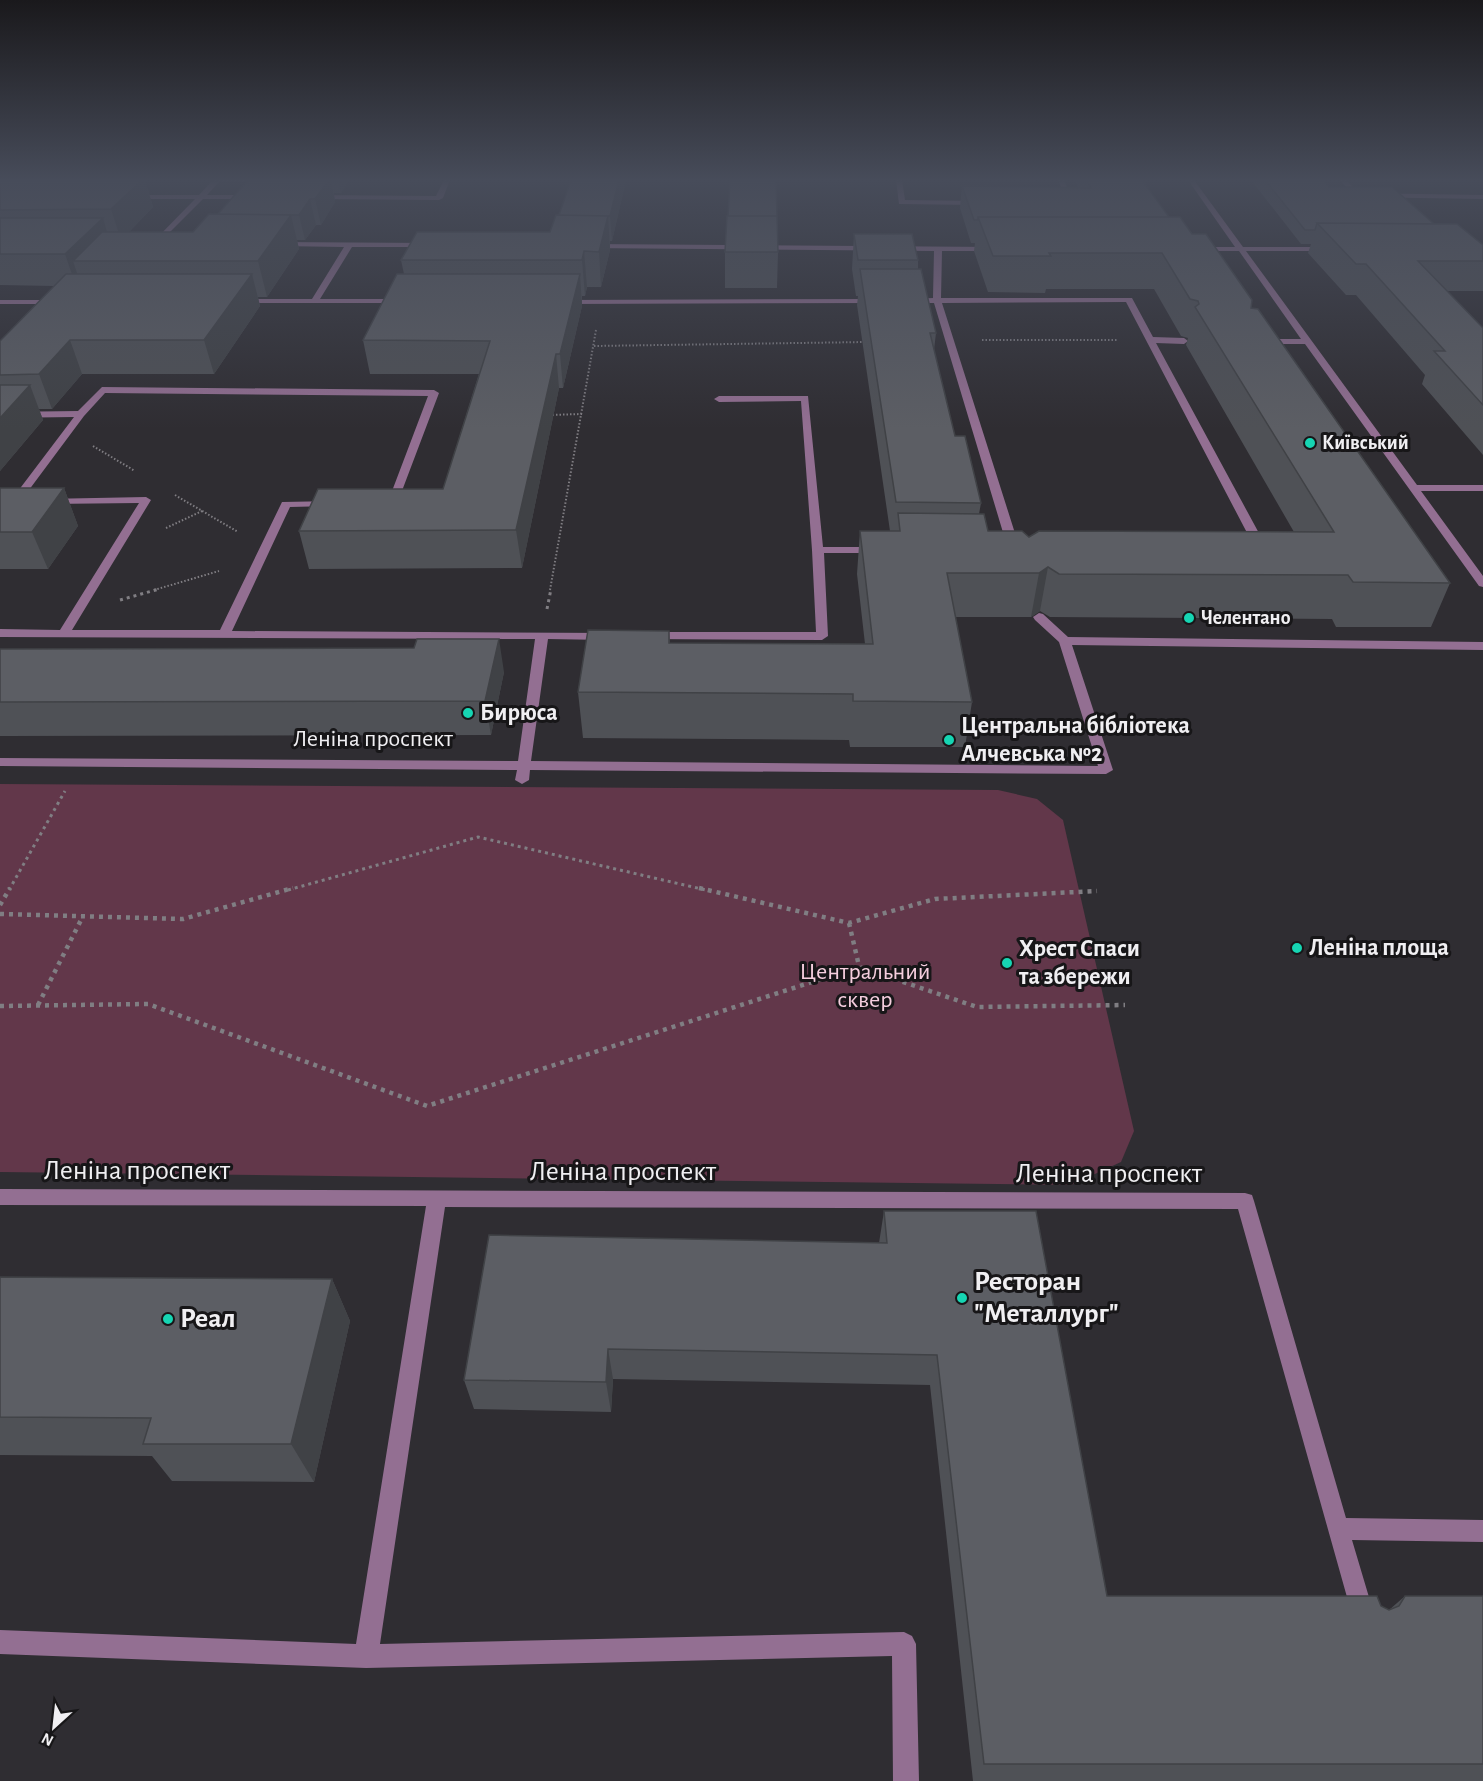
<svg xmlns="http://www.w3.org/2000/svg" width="1483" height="1781" viewBox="0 0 1483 1781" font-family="'Alegreya Sans',sans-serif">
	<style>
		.green { fill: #62374a }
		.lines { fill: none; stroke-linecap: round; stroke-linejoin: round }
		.path-far2 { stroke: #807e83; stroke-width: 2; stroke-dasharray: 1.5 2; stroke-linecap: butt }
		.path-far1 { stroke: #807e83; stroke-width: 3; stroke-dasharray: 3 4; stroke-linecap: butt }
		.path { stroke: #807e83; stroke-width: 4.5; stroke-dasharray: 4 5; stroke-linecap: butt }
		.minor { fill: #936f92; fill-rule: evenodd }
		.wall { fill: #4f5156 }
		.shaded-wall { fill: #404246 }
		.building { fill: #5c5e64; stroke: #404246; stroke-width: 1.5 }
		.poi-dot { fill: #16d5b3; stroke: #171618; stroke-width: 2 }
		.labels { text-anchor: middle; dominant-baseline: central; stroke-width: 6; stroke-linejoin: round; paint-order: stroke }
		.far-poi-label { font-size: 20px; font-weight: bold; fill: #f0eff2; stroke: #171618; text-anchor: start }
		.poi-label { font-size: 24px; font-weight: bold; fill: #f0eff2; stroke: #171618; text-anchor: start }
		.street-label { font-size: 24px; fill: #f0eff2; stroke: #171618 }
		.park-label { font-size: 24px; fill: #f5cede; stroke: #171618 }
		.near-street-label { font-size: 28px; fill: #f0eff2; stroke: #171618 }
		.near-poi-label { font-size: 28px; font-weight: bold; fill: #f0eff2; stroke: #171618; text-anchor: start }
	</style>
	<rect width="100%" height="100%" fill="#2f2d32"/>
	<!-- green -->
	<path class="green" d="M 0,784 L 998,790 L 1037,799 L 1063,820 L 1134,1131 L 1121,1162 L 1071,1185 L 0,1172 Z"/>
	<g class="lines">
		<!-- path-far2 -->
		<path class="path-far2" d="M 982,340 L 1118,340
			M 594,346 L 866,342
			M 549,415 L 582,414
			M 93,446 L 135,471
			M 175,495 L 238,532
			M 166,528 L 202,511
			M 154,590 L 219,571
			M 550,590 L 596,330"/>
		<!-- path-far1 -->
		<path class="path-far1" d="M 120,600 L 159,589
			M 547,609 L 551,589
			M 9,890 L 65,791
			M 288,890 L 478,837 L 706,890"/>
		<!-- path -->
		<path class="path" d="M 699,888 L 849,923 L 935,899 L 1097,891
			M 0,905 L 10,888
			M 0,914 L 183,919 L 293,888
			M 849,923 L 859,966
			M 38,1005 L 83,916
			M 0,1006 L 148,1004 L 427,1106 L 859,967 L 977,1007 L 1125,1005"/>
		<!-- minor -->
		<path class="minor" d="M 213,180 L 295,180 L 292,182 L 219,182 L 207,195 L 252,195 L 256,197 L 252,199 L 203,199 L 156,246 L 153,246 L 153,242 L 195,199 L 129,199 L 125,197 L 129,195 L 199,195 Z
			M 444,180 L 450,180 L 443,198 L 439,200 L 315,199 L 311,197 L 315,195 L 436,196 Z
			M 896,180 L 902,180 L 905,200 L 979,201 L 983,203 L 979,205 L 899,204 Z
			M 1058,180 L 1064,180 L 1075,206 L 1068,204 Z
			M 1188,180 L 1194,180 L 1243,247 L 1333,247 L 1333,251 L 1246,251 L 1417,485 L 1483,485 L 1483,491 L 1421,491 L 1483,576 L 1483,587 L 1479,586 L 1305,344 L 1260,344 L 1260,340 L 1263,339 L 1301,339 L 1239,251 L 1192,251 L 1192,247 L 1235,247 Z
			M 1339,180 L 1346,180 L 1359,193 L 1483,195 L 1483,199 L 1357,197 Z
			M 277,242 L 430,243 L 434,245 L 430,247 L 352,247 L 320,299 L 406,299 L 406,303 L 238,303 L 238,299 L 312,299 L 344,247 L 280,246 L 276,244 Z
			M 589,244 L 994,247 L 997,247 L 997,251 L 942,251 L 941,298 L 1132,298 L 1153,337 L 1184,338 L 1188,341 L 1184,344 L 1156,343 L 1267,548 L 1261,551 L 1255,548 L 1126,302 L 942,303 L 1020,549 L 1014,552 L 1008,549 L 934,303 L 910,303 L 906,301 L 910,299 L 933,298 L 934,251 L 586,248 L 585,246 Z
			M 880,299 L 880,303 L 877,303 L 562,304 L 558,302 L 562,300 Z
			M 0,300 L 58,300 L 62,302 L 58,304 L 0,304 Z
			M 102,387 L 434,390 L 439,393 L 397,504 L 388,505 L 383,502 L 389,499 L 428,396 L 105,393 L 84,416 L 23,498 L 26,501 L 25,503 L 12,503 L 12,499 L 74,417 L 0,418 L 0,412 L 78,411 Z
			M 808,396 L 823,547 L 879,547 L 885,550 L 879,553 L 824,553 L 828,636 L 822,640 L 647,639 L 645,636 L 651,632 L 816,632 L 812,550 L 801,401 L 719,402 L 714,399 L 719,396 Z
			M 146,497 L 151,500 L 72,630 L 220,630 L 282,502 L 335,501 L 336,503 L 331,506 L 290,507 L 232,631 L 610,633 L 612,636 L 606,640 L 548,639 L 531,761 L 1098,766 L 1059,642 L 1035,620 L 1033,617 L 1039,613 L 1043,614 L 1068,637 L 1483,642 L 1483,650 L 1072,645 L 1113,770 L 1106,774 L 530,770 L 529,780 L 522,784 L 515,780 L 517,770 L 0,766 L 0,758 L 518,761 L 535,639 L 0,637 L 0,629 L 60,630 L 139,503 L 48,504 L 44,503 L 44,499 Z
			M 0,1189 L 1245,1193 L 1252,1195 L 1254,1201 L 1346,1518 L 1483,1520 L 1483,1542 L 1352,1540 L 1374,1614 L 1370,1622 L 1362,1626 L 1354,1622 L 1238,1209 L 445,1207 L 380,1644 L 904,1632 L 912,1636 L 916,1644 L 919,1781 L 893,1781 L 892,1656 L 366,1668 L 0,1654 L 0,1630 L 356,1644 L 426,1206 L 0,1205 Z"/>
	</g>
	<!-- wall -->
	<path class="wall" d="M 0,180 L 145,180 L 153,207 L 129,232 L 193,232 L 219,214 L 248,180 L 349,180 L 341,193 L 334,193 L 335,202 L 321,225 L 316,225 L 305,240 L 297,240 L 299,249 L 267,297 L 258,297 L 260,306 L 214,374 L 82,374 L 52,409 L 39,409 L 43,420 L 0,471 L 0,375 L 54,286 L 0,285 Z
		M 571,180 L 626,180 L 612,241 L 610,241 L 610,250 L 601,287 L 587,287 L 585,296 L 582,296 L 582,306 L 563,388 L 559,388 L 522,568 L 309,569 L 299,531 L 443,489 L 479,374 L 370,374 L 363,340 L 404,274 L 401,260 L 550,232 L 559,215 Z
		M 1074,180 L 1142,180 L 1169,217 L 1192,234 L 1251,308 L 1450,583 L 1431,627 L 1336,627 L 1332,619 L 1050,617 L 1040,611 L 1031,617 L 955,617 L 972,702 L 965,747 L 850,747 L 849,740 L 583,738 L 578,692 L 669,631 L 670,643 L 865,644 L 857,574 L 860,531 L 890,531 L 857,305 L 858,296 L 856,296 L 852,269 L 854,234 L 918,260 L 918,269 L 936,333 L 934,350 L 955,436 L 981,503 L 979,514 L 988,531 L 1029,537 L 1294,532 L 1186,345 L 1188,338 L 1181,336 L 1154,289 L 1046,289 L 1045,293 L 988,292 L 974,251 L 975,243 L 971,243 L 960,208 L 962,186 L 1078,187 Z
		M 1251,180 L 1323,180 L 1329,187 L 1434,224 L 1483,245 L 1483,291 L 1447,291 L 1483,328 L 1483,455 L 1422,384 L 1425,375 L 1356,295 L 1346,295 L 1308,253 L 1311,244 L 1301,244 Z
		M 725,252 L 778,252 L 777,288 L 725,288 Z
		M 0,488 L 64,488 L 78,526 L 48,569 L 0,569 Z
		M 0,649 L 504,672 L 491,735 L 0,736 Z
		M 884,1211 L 1107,1596 L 1381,1606 L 1389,1610 L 1405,1596 L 1483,1596 L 1483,1781 L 973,1781 L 930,1385 L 613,1379 L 611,1412 L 474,1409 L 464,1380 L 879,1243 Z
		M 0,1277 L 332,1279 L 350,1321 L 314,1482 L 172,1481 L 152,1456 L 0,1455 Z"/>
	<!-- shaded-wall -->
	<path class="shaded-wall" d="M 142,180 L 145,180 L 153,207 L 121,240 L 111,209 Z
		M 329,180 L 331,180 L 335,202 L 321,225 L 315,199 Z
		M 339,180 L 349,180 L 341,193 L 338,181 Z
		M 619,180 L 626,180 L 612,241 L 610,216 Z
		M 310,199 L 316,225 L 305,240 L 299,215 Z
		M 291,215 L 299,249 L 267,297 L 258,261 Z
		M 608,216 L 610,250 L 601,287 L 599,252 Z
		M 103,218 L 112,249 L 73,261 L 80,282 L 76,286 L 65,254 Z
		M 584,251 L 587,287 L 585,296 L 582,260 Z
		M 252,274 L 260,306 L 214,374 L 204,340 Z
		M 580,274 L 582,306 L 563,388 L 560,354 Z
		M 70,340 L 82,374 L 52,409 L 39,374 Z
		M 556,354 L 559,388 L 522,568 L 516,530 Z
		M 30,385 L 43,420 L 0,471 L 0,418 Z
		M 64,488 L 78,526 L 48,569 L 32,532 Z
		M 1048,567 L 1040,611 L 1031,617 L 1039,573 Z
		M 499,639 L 504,672 L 491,735 L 485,701 Z
		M 332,1279 L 350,1321 L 314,1482 L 291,1444 Z
		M 608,1349 L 613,1379 L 611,1412 L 606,1382 Z"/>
	<!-- building -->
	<path class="building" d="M 0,180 L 142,180 L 111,209 L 0,210 Z
		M 248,180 L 329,180 L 315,199 L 310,199 L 299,215 L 218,214 Z
		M 571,180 L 619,180 L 610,216 L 559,215 Z
		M 730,180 L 776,180 L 777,216 L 728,216 Z
		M 1087,180 L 1142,180 L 1169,217 L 978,217 L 978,220 L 974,220 L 962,186 L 1091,188 Z
		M 1265,180 L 1323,180 L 1329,187 L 1392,187 L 1434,224 L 1317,223 L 1315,230 L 1305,230 Z
		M 209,214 L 291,215 L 258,261 L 73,261 L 102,232 L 193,232 Z
		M 556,215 L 608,216 L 599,252 L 584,251 L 582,260 L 401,260 L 417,232 L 550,232 Z
		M 727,216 L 777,216 L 778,252 L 725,252 Z
		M 978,217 L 1180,217 L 1192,234 L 1206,234 L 1252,300 L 1251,308 L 1258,309 L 1450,583 L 1353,582 L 1348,575 L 1059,574 L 1048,567 L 1039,573 L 947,573 L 972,702 L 853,701 L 853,694 L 578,692 L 588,630 L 669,631 L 669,643 L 873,644 L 860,531 L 900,531 L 898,513 L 984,514 L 988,531 L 1022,531 L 1029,537 L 1039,531 L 1334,532 L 1195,307 L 1199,304 L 1198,301 L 1190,299 L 1162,253 L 1049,253 L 1051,256 L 993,256 Z
		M 0,218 L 103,218 L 65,254 L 0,254 Z
		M 1317,223 L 1457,224 L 1483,245 L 1483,261 L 1418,261 L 1483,328 L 1483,405 L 1434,351 L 1445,351 L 1366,264 L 1356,264 Z
		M 854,234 L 912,234 L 918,260 L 858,260 Z
		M 860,269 L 921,269 L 936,333 L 930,333 L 955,436 L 965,436 L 981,503 L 896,502 Z
		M 66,274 L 252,274 L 204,340 L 70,340 L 39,374 L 0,375 L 0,341 Z
		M 397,274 L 580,274 L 560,354 L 556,354 L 516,530 L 299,531 L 318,489 L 443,489 L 490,341 L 363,340 Z
		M 0,385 L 30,385 L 0,418 Z
		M 0,488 L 64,488 L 32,532 L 0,532 Z
		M 417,639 L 499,639 L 485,701 L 0,702 L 0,649 L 414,648 Z
		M 884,1211 L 1036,1211 L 1107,1596 L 1377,1596 L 1381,1606 L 1389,1610 L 1399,1606 L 1405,1596 L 1483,1596 L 1483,1764 L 984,1764 L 937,1355 L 608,1349 L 606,1382 L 464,1380 L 489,1235 L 887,1243 Z
		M 0,1277 L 332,1279 L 291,1444 L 143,1444 L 151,1418 L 0,1417 Z"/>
	<!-- sky -->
	<linearGradient id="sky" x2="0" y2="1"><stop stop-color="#1a191c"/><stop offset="0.42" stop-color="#474c5a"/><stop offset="1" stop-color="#474c5a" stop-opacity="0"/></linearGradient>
	<rect width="1483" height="429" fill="url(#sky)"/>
	<!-- markers -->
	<g class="poi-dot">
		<circle cx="1310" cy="443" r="6"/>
		<circle cx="1189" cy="618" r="6"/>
		<circle cx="468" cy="713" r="6"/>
		<circle cx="949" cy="740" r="6"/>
		<circle cx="1297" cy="948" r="6"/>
		<circle cx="1007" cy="963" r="6"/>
		<circle cx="962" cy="1298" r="6"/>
		<circle cx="168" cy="1319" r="6"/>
	</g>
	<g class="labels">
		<!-- far-poi labels -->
		<g class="far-poi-label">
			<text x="1322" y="443">Київський</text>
			<text x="1201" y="618">Челентано</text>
		</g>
		<!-- poi labels -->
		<g class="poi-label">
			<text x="480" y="713">Бирюса</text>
			<text x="961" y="726">Центральна бібліотека<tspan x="961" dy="28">Алчевська №2</tspan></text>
			<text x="1309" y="948">Леніна площа</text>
			<text x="1019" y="949">Хрест Спаси<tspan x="1019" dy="28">та збережи</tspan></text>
		</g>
		<!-- street labels -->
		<g class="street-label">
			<text x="373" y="739">Леніна проспект</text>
		</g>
		<!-- park labels -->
		<g class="park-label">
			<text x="865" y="972">Центральний<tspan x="865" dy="28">сквер</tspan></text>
		</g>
		<!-- near-street labels -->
		<g class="near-street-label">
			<text x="137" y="1171">Леніна проспект</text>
			<text x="623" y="1172">Леніна проспект</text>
			<text x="1109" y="1174">Леніна проспект</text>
		</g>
		<!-- near-poi labels -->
		<g class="near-poi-label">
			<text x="974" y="1282">Ресторан<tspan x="974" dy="32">"Металлург"</tspan></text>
			<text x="180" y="1319">Реал</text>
		</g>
	</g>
	<!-- north arrow -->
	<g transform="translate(54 1727) rotate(207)" stroke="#171618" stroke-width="4.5" paint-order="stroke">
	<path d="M0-4.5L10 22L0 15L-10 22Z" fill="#f0eff2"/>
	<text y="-9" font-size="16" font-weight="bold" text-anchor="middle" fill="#f0eff2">N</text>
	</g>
</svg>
